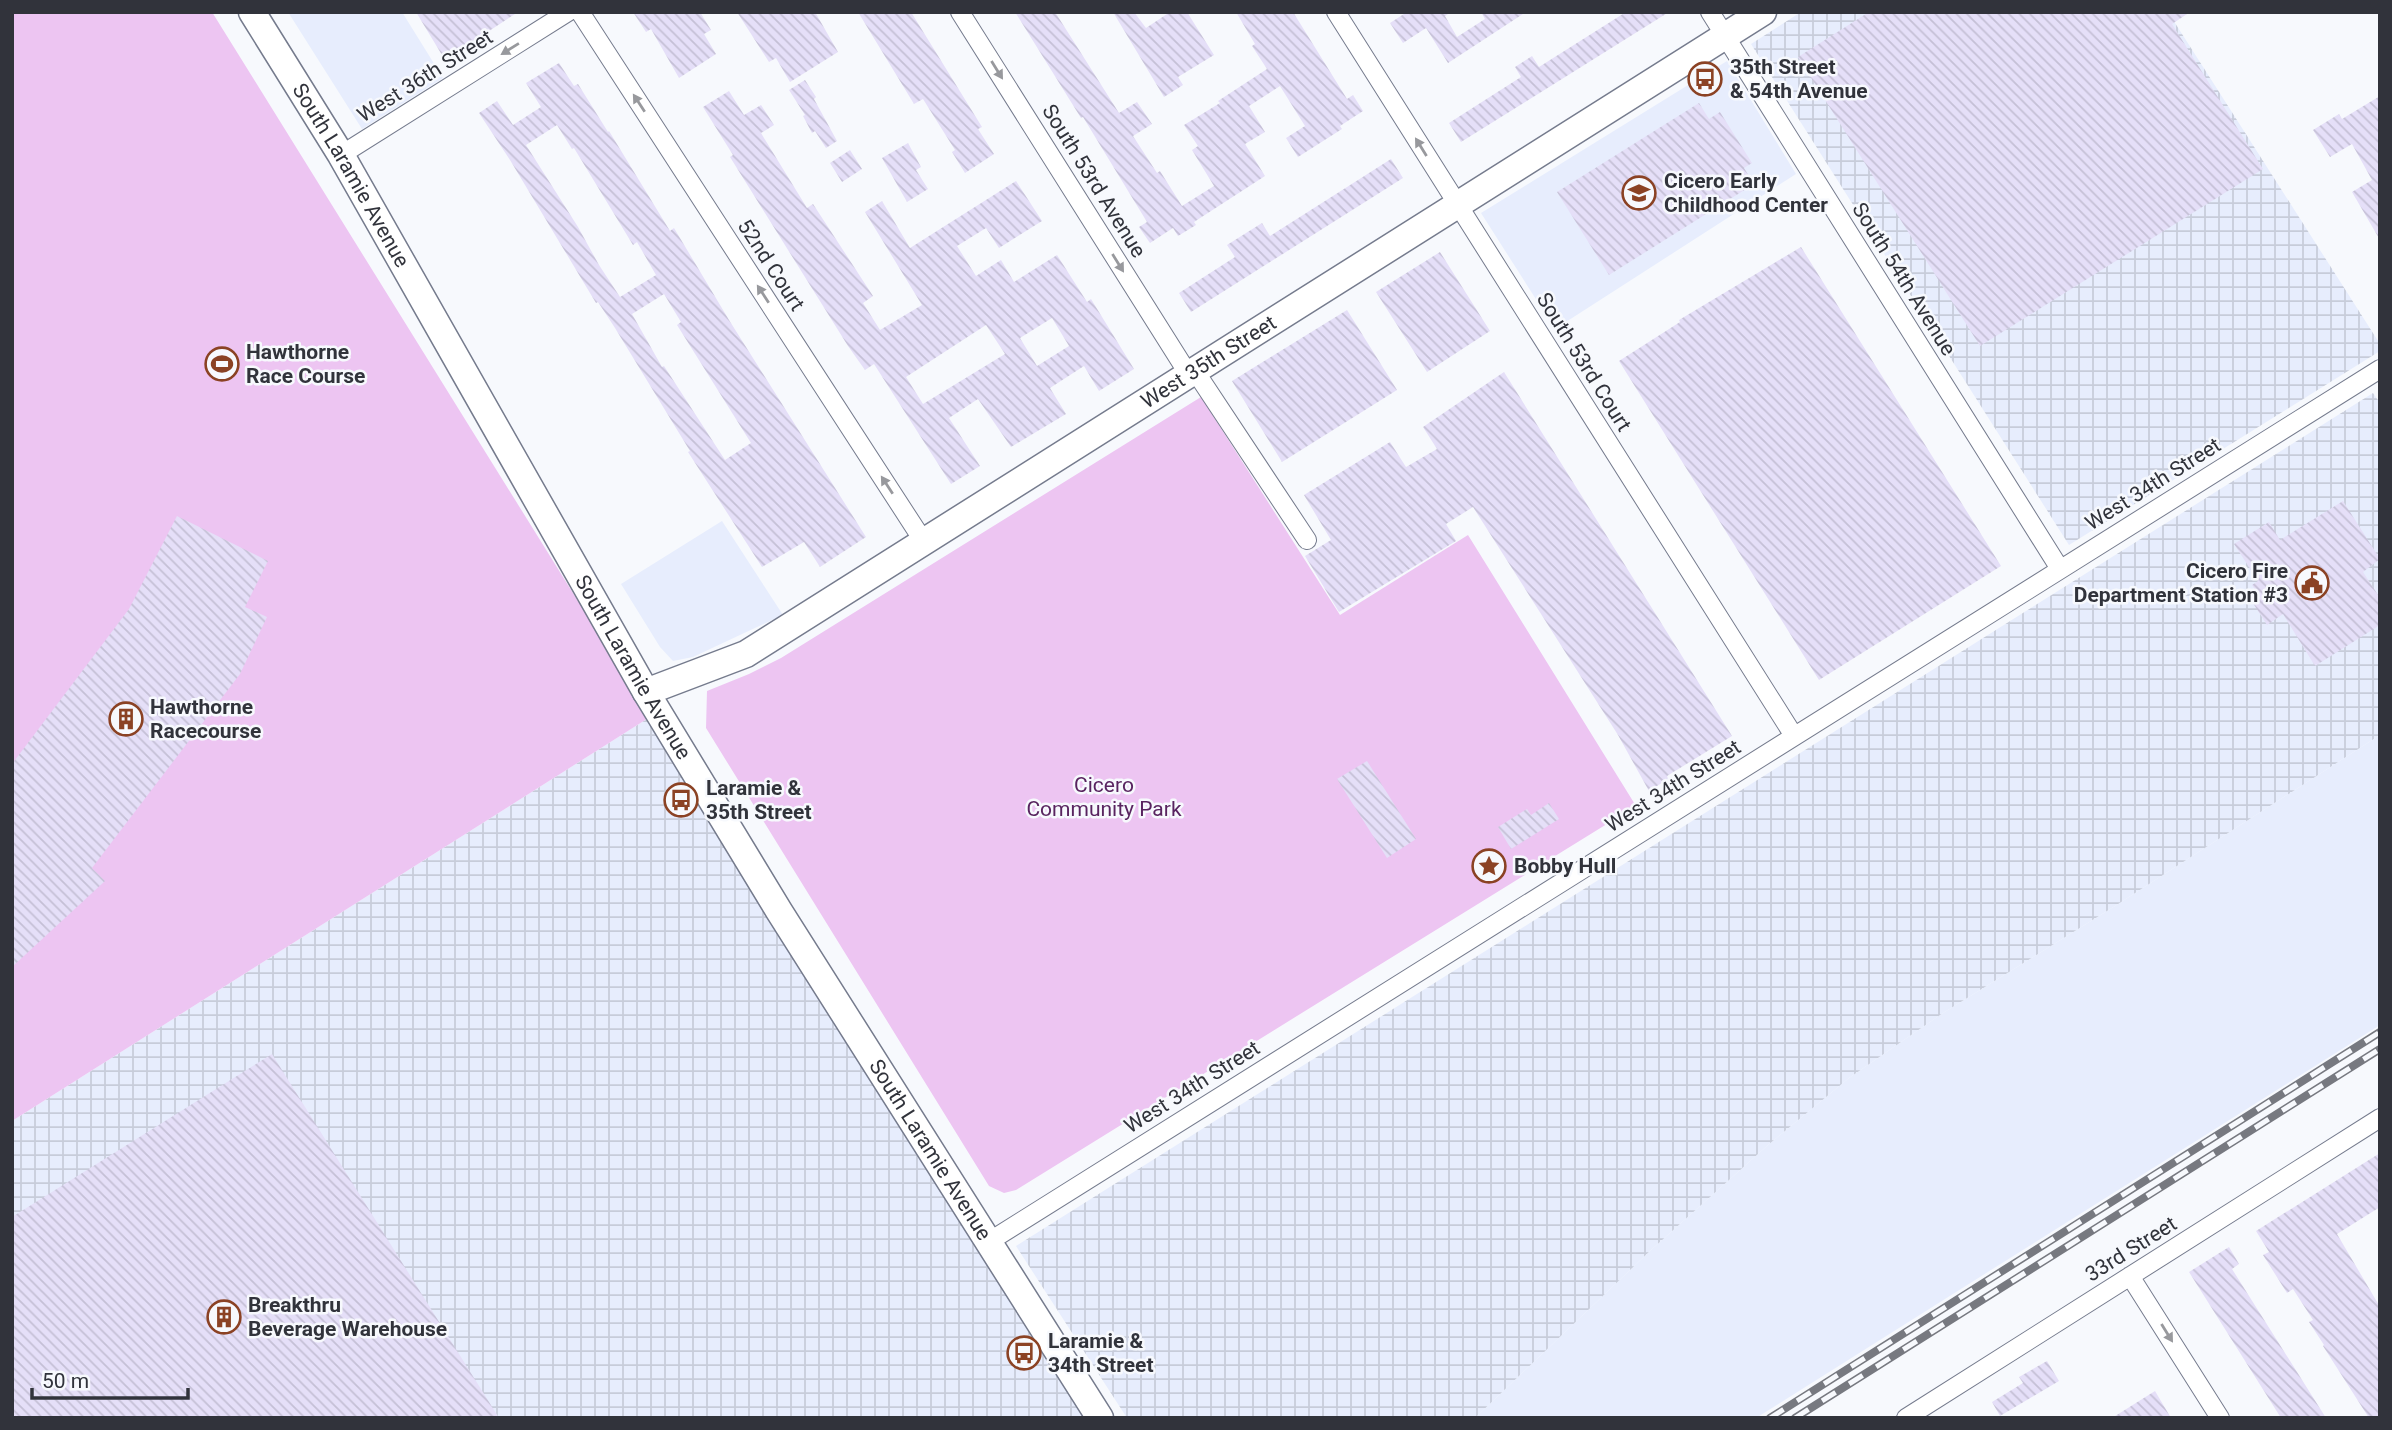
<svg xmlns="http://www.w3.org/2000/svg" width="2392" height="1430" viewBox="0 0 2392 1430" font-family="Roboto,sans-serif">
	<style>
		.built { fill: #e7edfd }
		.industrial { fill: url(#industrial-grid) }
		.green { fill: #edc5f2 }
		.building { fill: url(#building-back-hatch); fill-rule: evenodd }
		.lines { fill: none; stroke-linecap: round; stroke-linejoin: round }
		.street-casing { stroke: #757b8d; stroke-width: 20 }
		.secondary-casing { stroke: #757b8d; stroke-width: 29 }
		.street { stroke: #fff; stroke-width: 18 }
		.secondary { stroke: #fff; stroke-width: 26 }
		.rail-casing { stroke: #777980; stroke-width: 8 }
		.rail { stroke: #f7f9fd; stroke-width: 5; stroke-dasharray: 16; stroke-linecap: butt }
		.oneway { fill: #98999d }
		.labels { text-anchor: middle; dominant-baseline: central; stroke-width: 5; stroke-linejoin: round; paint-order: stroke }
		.poi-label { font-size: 21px; font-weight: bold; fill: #31333b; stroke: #f7f9fd; text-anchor: start }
		.street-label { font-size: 21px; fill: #31333b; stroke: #f7f9fd }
		.park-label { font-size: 21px; fill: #592460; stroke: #f7f9fd }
	</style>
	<defs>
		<pattern id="industrial-grid" width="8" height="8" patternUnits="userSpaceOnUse" patternTransform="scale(1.75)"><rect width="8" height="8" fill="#e7edfd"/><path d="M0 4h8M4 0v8" fill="none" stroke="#c7ccda"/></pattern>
		<pattern id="building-back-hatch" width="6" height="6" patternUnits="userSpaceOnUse" patternTransform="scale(1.75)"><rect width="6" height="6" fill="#e5dff8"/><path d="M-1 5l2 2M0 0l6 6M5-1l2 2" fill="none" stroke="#c5c0d6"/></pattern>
	</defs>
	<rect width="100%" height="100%" fill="#f7f9fd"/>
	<!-- built -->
	<path class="built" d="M 288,12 L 402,12 L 443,78 L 362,129 Z
		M 1727,61 L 1796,174 L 1555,329 L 1481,213 Z
		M 722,521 L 783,615 L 693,657 L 673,661 L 660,647 L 621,584 Z
		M 2380,735 L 2380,1025 L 1756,1418 L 1475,1418 L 1651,1250 L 1768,1145 L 1849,1078 L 1943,1013 L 2115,906 Z"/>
	<!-- industrial -->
	<path class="industrial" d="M 1801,12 L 2168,12 L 2380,344 L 2380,351 L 2069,545 L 1751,44 Z
		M 2373,393 L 2380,403 L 2380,735 L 2115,906 L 1943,1013 L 1849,1078 L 1768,1145 L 1651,1250 L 1475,1418 L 1127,1418 L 1016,1246 Z
		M 650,717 L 1084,1418 L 12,1418 L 12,1121 Z"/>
	<!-- green -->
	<path class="green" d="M 12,12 L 212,12 L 650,717 L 12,1121 Z
		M 1201,397 L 1340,615 L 1468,535 L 1636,806 L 1016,1190 L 1004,1193 L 989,1186 L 706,728 L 707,691 L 749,674 L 781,658 Z"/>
	<!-- building -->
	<path class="building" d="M 416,12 L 518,12 L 445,60 Z
		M 633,12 L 700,12 L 711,30 L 704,34 L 716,54 L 679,78 L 651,29 L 646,32 Z
		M 737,12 L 815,12 L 838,52 L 790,82 L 776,58 L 769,62 Z
		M 858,12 L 911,12 L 982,127 L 978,129 L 994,154 L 965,173 L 952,152 L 955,150 L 923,99 L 914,104 Z
		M 1015,12 L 1055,12 L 1119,113 L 1137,102 L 1152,124 L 1133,136 L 1157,173 L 1160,171 L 1182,206 L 1214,186 L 1192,150 L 1198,146 L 1184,125 L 1220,103 L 1218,101 L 1267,69 L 1252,46 L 1255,44 L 1236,12 L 1293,12 L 1347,99 L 1353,95 L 1363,111 L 1340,126 L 1342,129 L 1298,157 L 1286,138 L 1305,126 L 1280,86 L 1249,106 L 1265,132 L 1245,144 L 1265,176 L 1194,222 L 1196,225 L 1178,236 L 1173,228 L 1150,243 L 1139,227 L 1147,222 L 1083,117 L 1081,118 Z
		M 1113,12 L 1134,12 L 1146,28 L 1170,12 L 1187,12 L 1214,55 L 1178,77 L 1183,85 L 1164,97 Z
		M 1407,12 L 1451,12 L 1445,16 L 1457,37 L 1485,19 L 1481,12 L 1526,12 L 1448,63 L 1426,28 L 1403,43 L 1390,23 Z
		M 1626,12 L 1669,12 L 1461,142 L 1449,123 L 1521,77 L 1515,67 L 1532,56 L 1539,67 Z
		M 1869,12 L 2190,12 L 2172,24 L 2263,169 L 1980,346 L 1798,57 Z
		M 559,63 L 574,86 L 578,84 L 608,132 L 609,131 L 670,231 L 674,228 L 729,320 L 866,537 L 820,567 L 804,542 L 762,567 L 688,452 L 690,451 L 615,328 L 598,302 L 596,303 L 510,160 L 479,113 L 497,101 L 513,125 L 541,107 L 526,83 ZM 557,125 L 572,149 L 574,148 L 633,245 L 637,242 L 656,275 L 620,297 L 599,265 L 578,227 L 526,145 ZM 664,294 L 681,322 L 677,325 L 751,443 L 725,460 L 664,366 L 662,367 L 632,314 Z
		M 805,80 L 816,97 L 814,99 L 837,141 L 826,148 L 815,131 L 812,133 L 803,116 L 805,115 L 789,90 Z
		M 729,91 L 744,115 L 761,105 L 774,125 L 761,133 L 807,208 L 813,204 L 873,296 L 863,303 L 880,330 L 922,305 L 865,212 L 882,201 L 910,248 L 1016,181 L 1042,221 L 999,248 L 986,228 L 957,246 L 976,276 L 1001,260 L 1014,282 L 1057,255 L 1087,302 L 1091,299 L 1134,369 L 1099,391 L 1084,366 L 1050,388 L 1066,414 L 1011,447 L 978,399 L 949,418 L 980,466 L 951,484 L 874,364 L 865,370 L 848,346 L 730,157 L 733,155 L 703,107 ZM 1052,318 L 1069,346 L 1037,366 L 1020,338 ZM 986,325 L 1005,354 L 923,404 L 906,377 Z
		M 2380,96 L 2380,240 L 2352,192 L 2372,180 L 2352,144 L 2330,157 L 2313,130 L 2339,114 L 2342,119 Z
		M 1699,103 L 1709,119 L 1720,112 L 1752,163 L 1744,168 L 1754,184 L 1609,275 L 1557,192 Z
		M 908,143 L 921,167 L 916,170 L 928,189 L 907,202 L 882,158 Z
		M 850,150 L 862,169 L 842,182 L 830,163 Z
		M 1391,159 L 1403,178 L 1191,312 L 1179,293 L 1235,257 L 1227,245 L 1262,223 L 1270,236 Z
		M 1801,247 L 2001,566 L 1819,680 L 1619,361 L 1680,322 L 1679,320 Z
		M 1440,252 L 1490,331 L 1427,372 L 1376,292 Z
		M 1347,310 L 1397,390 L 1282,462 L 1232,381 Z
		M 1504,372 L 1732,736 L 1667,776 L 1668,779 L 1649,791 L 1618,735 L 1473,507 L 1446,524 L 1456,541 L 1339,612 L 1305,556 L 1331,540 L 1304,495 L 1390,442 L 1406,467 L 1437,449 L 1423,427 Z
		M 2343,501 L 2380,559 L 2363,572 L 2380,598 L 2380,625 L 2315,666 L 2283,614 L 2267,625 L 2251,600 L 2259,596 L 2252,585 L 2258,581 L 2234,544 L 2269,522 L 2280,540 Z
		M 177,516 L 268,561 L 245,607 L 267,617 L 240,674 L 92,868 L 105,881 L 12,967 L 12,764 L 129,609 Z
		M 1367,761 L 1416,839 L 1387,858 L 1337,779 Z
		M 1549,803 L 1559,819 L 1511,849 L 1498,827 L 1527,809 L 1531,815 Z
		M 272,1054 L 499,1418 L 12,1418 L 12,1217 Z
		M 2380,1153 L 2380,1207 L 2337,1234 L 2380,1307 L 2380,1418 L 2369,1418 L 2323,1346 L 2324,1345 L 2309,1322 L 2313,1320 L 2293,1289 L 2287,1293 L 2263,1255 L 2269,1252 L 2256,1231 Z
		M 2229,1247 L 2239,1264 L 2232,1269 L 2326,1418 L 2281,1418 L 2189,1272 Z
		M 2047,1361 L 2059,1381 L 2000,1416 L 1992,1402 L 2023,1383 L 2019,1377 Z
		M 2155,1391 L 2171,1418 L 2112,1418 Z"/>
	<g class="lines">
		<defs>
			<path id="street" d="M 580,12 L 924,542
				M 960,12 L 1189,375
				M 1336,12 L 1794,736
				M 1710,12 L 2060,569
				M 341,155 L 568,12
				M 1195,371 L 1307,540
				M 990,1241 L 2380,369
				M 2130,1276 L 2220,1418
				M 1906,1418 L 2380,1118"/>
			<g id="secondary">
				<path id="s1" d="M 252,12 L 341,155 L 646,692 L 779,911 L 1100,1418"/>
				<path id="s2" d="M 646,692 L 746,654 L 1763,12"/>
			</g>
		</defs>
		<!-- street casing -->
		<use href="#street" class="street-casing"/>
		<!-- secondary casing -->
		<use href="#secondary" class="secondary-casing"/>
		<!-- street -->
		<use href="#street" class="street"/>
		<!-- secondary -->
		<use href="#secondary" class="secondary"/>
		<defs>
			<path id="rail" d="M 1770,1418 L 2380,1032
				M 1795,1418 L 2380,1049"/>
		</defs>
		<!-- rail casing -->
		<use href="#rail" class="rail-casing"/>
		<!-- rail -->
		<use href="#rail" class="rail"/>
	</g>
	<!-- one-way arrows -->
	<defs><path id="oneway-solid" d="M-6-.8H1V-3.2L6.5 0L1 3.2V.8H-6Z" transform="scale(1.75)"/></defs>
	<g class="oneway">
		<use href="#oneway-solid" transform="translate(510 49) rotate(148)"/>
		<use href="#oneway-solid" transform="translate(997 70) rotate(58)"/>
		<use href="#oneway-solid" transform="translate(639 103) rotate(-123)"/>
		<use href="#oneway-solid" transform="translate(1421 147) rotate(-122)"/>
		<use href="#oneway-solid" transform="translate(1118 263) rotate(58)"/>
		<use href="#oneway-solid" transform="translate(763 294) rotate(-123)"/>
		<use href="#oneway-solid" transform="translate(887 485) rotate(-123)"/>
		<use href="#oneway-solid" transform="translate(2167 1333) rotate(58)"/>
	</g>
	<!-- icons -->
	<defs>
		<symbol id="bus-ring" viewBox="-11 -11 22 22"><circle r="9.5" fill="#f7f9fd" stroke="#8b4224" stroke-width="1.5"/><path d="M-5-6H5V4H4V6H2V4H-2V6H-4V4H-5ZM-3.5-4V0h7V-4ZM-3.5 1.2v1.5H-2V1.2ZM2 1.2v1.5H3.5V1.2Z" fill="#8b4224"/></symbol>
		<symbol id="school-ring" viewBox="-11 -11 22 22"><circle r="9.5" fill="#f7f9fd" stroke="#8b4224" stroke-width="1.5"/><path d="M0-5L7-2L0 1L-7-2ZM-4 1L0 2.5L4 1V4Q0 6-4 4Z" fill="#8b4224"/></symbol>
		<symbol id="stadium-ring" viewBox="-11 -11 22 22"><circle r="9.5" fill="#f7f9fd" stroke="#8b4224" stroke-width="1.5"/><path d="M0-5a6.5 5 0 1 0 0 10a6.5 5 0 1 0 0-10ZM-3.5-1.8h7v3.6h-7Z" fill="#8b4224"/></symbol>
		<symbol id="civic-ring" viewBox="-11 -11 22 22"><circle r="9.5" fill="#f7f9fd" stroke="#8b4224" stroke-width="1.5"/><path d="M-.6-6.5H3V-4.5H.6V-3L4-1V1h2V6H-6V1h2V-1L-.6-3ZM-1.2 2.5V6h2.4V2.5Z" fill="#8b4224"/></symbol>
		<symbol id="building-ring" viewBox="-11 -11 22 22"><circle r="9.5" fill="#f7f9fd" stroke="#8b4224" stroke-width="1.5"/><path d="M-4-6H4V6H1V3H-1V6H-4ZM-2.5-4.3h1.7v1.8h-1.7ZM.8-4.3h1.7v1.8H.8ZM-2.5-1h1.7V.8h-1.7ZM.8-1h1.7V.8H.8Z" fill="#8b4224"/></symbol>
		<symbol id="sight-ring" viewBox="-11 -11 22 22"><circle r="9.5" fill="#f7f9fd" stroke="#8b4224" stroke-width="1.5"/><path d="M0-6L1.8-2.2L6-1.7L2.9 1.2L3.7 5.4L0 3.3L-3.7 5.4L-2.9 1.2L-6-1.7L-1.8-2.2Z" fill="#8b4224"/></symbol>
	</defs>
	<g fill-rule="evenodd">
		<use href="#bus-ring" x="1686" y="60" width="38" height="38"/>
		<use href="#school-ring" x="1620" y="174" width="38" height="38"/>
		<use href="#stadium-ring" x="203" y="345" width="38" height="38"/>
		<use href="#civic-ring" x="2293" y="564" width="38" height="38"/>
		<use href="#building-ring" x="107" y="700" width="38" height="38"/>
		<use href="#bus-ring" x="662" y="781" width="38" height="38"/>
		<use href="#sight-ring" x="1470" y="847" width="38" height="38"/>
		<use href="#building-ring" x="205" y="1298" width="38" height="38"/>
		<use href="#bus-ring" x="1005" y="1334" width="38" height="38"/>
	</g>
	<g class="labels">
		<!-- poi labels -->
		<g class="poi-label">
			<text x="1730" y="67">35th Street<tspan x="1730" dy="24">&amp; 54th Avenue</tspan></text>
			<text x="1664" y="181">Cicero Early<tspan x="1664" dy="24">Childhood Center</tspan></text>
			<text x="246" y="352">Hawthorne<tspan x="246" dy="24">Race Course</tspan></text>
			<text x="2288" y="571" text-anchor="end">Cicero Fire<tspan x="2288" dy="24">Department Station #3</tspan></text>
			<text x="150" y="707">Hawthorne<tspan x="150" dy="24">Racecourse</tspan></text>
			<text x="706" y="788">Laramie &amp;<tspan x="706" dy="24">35th Street</tspan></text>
			<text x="1514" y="866">Bobby Hull</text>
			<text x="248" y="1305">Breakthru<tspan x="248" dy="24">Beverage Warehouse</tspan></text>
			<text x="1048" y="1341">Laramie &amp;<tspan x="1048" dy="24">34th Street</tspan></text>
		</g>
		<!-- street labels -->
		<g class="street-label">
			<text transform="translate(425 76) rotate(-32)">West 36th Street</text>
			<text stroke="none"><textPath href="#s1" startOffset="191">South Laramie Avenue</textPath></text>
			<text transform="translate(1094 181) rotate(58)">South 53rd Avenue</text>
			<text transform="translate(771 265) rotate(57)">52nd Court</text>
			<text transform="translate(1904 279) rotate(58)">South 54th Avenue</text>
			<text stroke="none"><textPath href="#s2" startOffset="654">West 35th Street</textPath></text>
			<text transform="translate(1584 362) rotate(58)">South 53rd Court</text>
			<text transform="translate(2153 484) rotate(-32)">West 34th Street</text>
			<text stroke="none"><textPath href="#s1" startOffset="758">South Laramie Avenue</textPath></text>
			<text transform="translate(1673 786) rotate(-32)">West 34th Street</text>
			<text transform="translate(1192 1087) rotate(-32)">West 34th Street</text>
			<text stroke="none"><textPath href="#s1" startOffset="1325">South Laramie Avenue</textPath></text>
			<text transform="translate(2131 1249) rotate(-32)">33rd Street</text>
		</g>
		<!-- park labels -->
		<g class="park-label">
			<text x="1104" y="785">Cicero<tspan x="1104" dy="24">Community Park</tspan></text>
		</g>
	</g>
	<!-- border -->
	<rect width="2392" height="1430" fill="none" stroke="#31333b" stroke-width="28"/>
	<!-- scale -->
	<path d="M32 1388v10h156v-10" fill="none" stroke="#31333b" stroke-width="3.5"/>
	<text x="42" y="1388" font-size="21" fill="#31333b" stroke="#f7f9fd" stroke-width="5" paint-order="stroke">50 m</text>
</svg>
